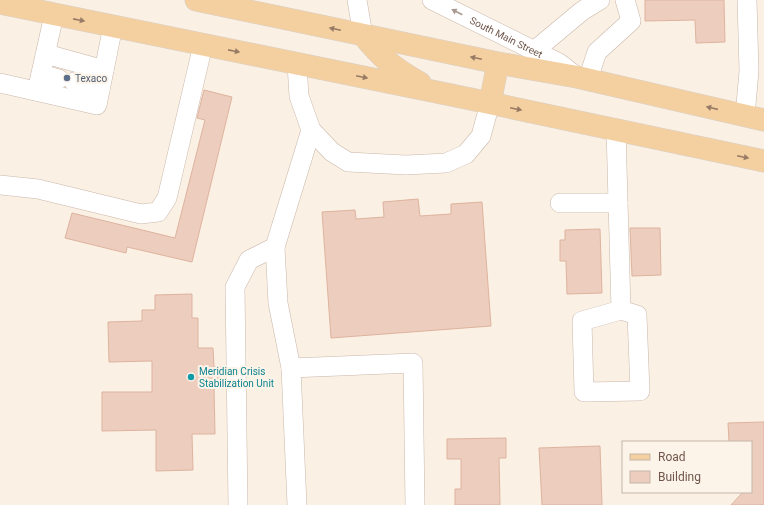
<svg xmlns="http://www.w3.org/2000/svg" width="764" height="505" viewBox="0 0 764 505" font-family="Roboto,sans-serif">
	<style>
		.building { fill: #edcdbd; stroke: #deb39f }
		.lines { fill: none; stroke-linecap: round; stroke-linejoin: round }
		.minor-casing { stroke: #cab7ab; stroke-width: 20 }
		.major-casing { stroke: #d7d0cd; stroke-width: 23 }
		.minor { stroke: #fff; stroke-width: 19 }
		.major { stroke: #f4d0a1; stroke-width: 22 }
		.oneway { fill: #a99a93 }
		.oneway2 { fill: #987b65 }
		.service-dot { fill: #5c6f8a; stroke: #fdf4e9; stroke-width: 1.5 }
		.culture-dot { fill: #0f9aa8; stroke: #fdf4e9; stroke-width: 1.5 }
		.labels { text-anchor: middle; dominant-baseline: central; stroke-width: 4; stroke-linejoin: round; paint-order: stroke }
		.street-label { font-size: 10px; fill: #70564b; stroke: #fdf4e9 }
		.service-label { font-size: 10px; fill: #4e5e75; stroke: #fdf4e9; text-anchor: start }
		.culture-label { font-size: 10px; fill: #0d838f; stroke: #fdf4e9; text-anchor: start }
	</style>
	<rect width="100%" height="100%" fill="#faf0e3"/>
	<!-- building -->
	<path class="building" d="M 645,0 L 724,0 L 725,42 L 696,43 L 695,20 L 645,21 Z
		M 204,90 L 232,97 L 192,262 L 127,247 L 126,253 L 65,238 L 72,213 L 175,238 L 205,120 L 197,118 Z
		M 418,199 L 420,216 L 451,214 L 451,204 L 482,202 L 491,326 L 331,338 L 322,212 L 355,210 L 356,219 L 384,217 L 383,202 Z
		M 630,228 L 660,228 L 661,275 L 632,276 Z
		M 600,229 L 602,293 L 567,294 L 566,261 L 560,261 L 560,240 L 565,240 L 565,230 Z
		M 192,294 L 192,318 L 198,318 L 198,348 L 213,348 L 214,367 L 225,367 L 225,386 L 214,386 L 215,434 L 192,434 L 193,470 L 156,471 L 156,430 L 102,431 L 102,392 L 152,392 L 152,361 L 109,362 L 108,322 L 142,321 L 142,310 L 155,310 L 155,295 Z
		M 764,422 L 764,505 L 731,505 L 743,492 L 751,492 L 751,442 L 729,442 L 728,423 Z
		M 506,438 L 506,458 L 499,458 L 500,505 L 455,505 L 455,489 L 461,489 L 461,459 L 447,459 L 447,439 Z
		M 600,446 L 602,505 L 542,505 L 539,448 Z"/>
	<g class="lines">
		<defs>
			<g id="minor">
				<path d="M 357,0 L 363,35"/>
				<path id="s1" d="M 432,0 L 559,63 L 577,77"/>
				<path d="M 534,51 L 582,11 L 600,0"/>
				<path d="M 46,54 L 104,70"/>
				<path d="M 42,74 L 59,79"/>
				<path d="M 588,79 L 597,52 L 631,21 L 625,0"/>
				<path d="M 74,82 L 100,89"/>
				<path d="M 0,83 L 97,105 L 113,26"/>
				<path d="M 37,91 L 54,15"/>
				<path d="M 745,116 L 749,71 L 747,0"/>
				<path d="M 616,129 L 621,310 L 637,315 L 640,391 L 584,392 L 582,321 L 621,310"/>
				<path d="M 311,130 L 332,152 L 348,162 L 406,165 L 446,163 L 466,154 L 481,136 L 490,103"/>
				<path d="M 0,185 L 38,189 L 141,214 L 158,212 L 167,198 L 203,45"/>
				<path d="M 560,203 L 618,203"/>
				<path d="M 275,247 L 278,303 L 291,368"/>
				<path d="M 238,505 L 235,287 L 249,260 L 275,247 L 311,130 L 299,96 L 297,64"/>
				<path d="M 297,505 L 291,368 L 413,363 L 415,505"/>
			</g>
			<path id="major" d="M 196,0 L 498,63 L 577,77 L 764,120
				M 0,3 L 461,97 L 764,161
				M 363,35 C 381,58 394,68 420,83
				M 490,103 L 498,63"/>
		</defs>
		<!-- minor casing -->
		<use href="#minor" class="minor-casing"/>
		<!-- major casing -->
		<use href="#major" class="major-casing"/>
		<!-- minor -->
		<use href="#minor" class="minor"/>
		<!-- major -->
		<use href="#major" class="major"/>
	</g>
	<!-- one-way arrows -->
	<defs><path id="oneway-solid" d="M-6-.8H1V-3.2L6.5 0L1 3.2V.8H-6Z"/></defs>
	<use class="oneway" href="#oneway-solid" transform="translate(457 12) rotate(-153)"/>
	<g class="oneway2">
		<use href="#oneway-solid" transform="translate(79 20) rotate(11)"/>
		<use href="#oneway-solid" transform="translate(335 29) rotate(-168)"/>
		<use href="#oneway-solid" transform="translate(234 51) rotate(11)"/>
		<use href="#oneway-solid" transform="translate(476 58) rotate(-168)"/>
		<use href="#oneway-solid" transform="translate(362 77) rotate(12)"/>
		<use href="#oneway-solid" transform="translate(712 108) rotate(-167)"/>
		<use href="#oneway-solid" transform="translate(516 109) rotate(12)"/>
		<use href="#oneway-solid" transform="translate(743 157) rotate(12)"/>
	</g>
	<!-- markers -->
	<circle class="service-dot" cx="67" cy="78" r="4"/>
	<circle class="culture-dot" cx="191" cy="377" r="4"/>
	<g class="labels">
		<!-- street labels -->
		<g class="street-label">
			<text stroke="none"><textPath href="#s1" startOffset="83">South Main Street</textPath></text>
		</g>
		<!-- service labels -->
		<g class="service-label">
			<text x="75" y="78">Texaco</text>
		</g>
		<!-- culture labels -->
		<g class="culture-label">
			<text x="199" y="371">Meridian Crisis<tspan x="199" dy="12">Stabilization Unit</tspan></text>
		</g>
	</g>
	<!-- legend -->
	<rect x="622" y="441" width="130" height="52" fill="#fdf4e9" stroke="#c5b5aa"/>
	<rect x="630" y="454" width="20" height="6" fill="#f4d0a1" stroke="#c5b5aa"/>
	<text x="658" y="461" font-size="12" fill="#70564b">Road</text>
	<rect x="630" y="471" width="20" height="12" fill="#edcdbd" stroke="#c5b5aa"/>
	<text x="658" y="481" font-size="12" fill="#70564b">Building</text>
</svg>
